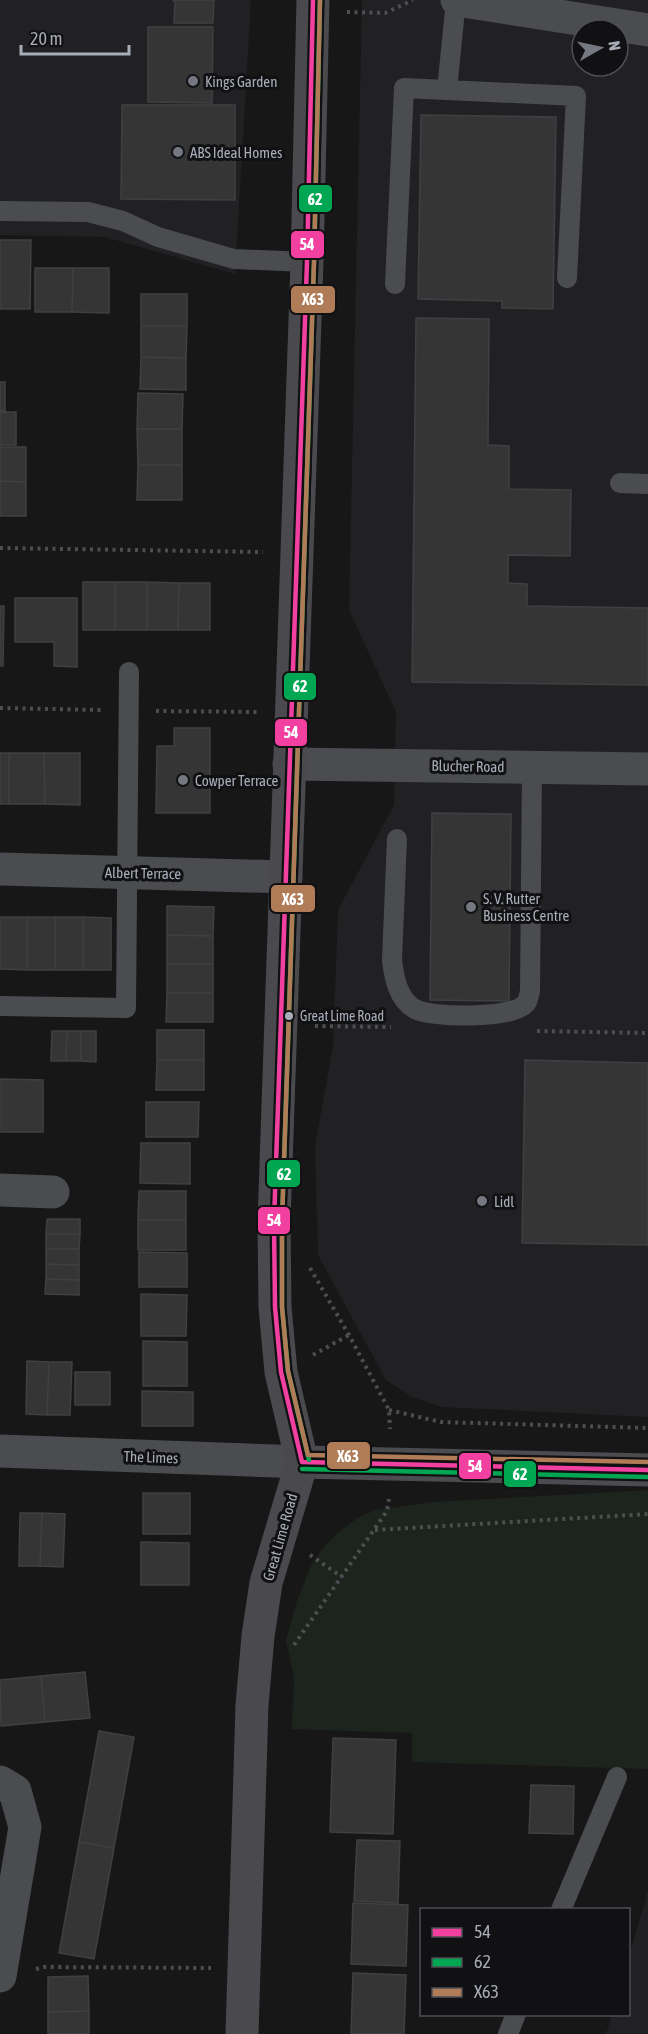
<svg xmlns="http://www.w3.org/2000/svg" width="648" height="2034" viewBox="0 0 648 2034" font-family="'Asap Condensed',sans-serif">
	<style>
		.built { fill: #212123; fill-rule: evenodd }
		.green { fill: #1d241e }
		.building { fill: #353536; stroke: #3f4043; stroke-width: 1.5 }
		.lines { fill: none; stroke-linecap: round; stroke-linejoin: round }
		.path { stroke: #4d4e52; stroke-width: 4; stroke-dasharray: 3 4.5; stroke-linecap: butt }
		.service { stroke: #4b4c50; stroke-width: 20 }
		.minor { stroke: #4b4c50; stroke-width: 33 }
		.tertiary { stroke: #4b4c50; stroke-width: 33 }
		.secondary { stroke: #4a4a4e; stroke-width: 33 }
		.bus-1-casing { stroke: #111113; stroke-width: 9 }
		.bus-2-casing { stroke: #111113; stroke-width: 9 }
		.bus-3-casing { stroke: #111113; stroke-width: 9 }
		.bus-1 { stroke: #f240a1; stroke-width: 4.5 }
		.bus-2 { stroke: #00a651; stroke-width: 4.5 }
		.bus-3 { stroke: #b07c57; stroke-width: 4.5 }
		.poi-dot { fill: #757880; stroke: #111113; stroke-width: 2 }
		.bus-dot { fill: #a8adb8; stroke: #111113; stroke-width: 2 }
		.labels { text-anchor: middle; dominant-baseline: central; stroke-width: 6; stroke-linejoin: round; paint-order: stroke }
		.bus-label { font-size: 14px; fill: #a8adb8; stroke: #111113; text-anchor: start }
		.poi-label { font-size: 15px; fill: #a8adb8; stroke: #111113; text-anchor: start }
		.street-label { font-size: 15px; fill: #a8adb8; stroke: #111113 }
		.line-badge { stroke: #111113; stroke-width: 2 }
		.badge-label { font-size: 16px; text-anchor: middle; font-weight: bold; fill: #fff }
	</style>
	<rect width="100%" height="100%" fill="#171717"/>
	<!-- built -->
	<path class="built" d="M 0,0 L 251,0 L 235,274 L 105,237 L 0,235 Z
		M 362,0 L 648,0 L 648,1417 L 442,1407 L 412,1397 L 386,1380 L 318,1255 L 315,1146 L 333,1046 L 338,910 L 394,805 L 396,712 L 349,610 ZM 582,30 L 618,30 L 618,66 L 582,66 Z
		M 648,1890 L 648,2034 L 606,2034 L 612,2015 L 628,2014 L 629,1957 Z"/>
	<!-- green -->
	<path class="green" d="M 648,1490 L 648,1769 L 412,1762 L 412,1733 L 292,1729 L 294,1677 L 286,1640 L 297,1601 L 310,1568 L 322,1549 L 340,1531 L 359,1517 L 376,1510 L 433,1502 Z"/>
	<!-- building -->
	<path class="building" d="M 173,0 L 214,0 L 213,23 L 174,23 L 175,2 Z
		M 148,27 L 213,27 L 212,103 L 148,102 Z
		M 122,105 L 235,105 L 235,200 L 121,199 Z
		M 421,115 L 556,117 L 553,309 L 502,308 L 502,301 L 418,299 Z
		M 0,240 L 31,240 L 30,309 L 0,309 Z
		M 35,268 L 73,268 L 72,312 L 35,312 Z
		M 73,268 L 109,268 L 109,313 L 72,312 Z
		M 141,294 L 187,294 L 187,326 L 141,326 Z
		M 416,318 L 489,319 L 488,445 L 509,446 L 509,489 L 571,490 L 570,556 L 508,555 L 508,583 L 527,584 L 527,606 L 648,608 L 648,685 L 412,682 Z
		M 141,326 L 187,326 L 186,358 L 141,357 Z
		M 141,357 L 186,358 L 186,390 L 140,389 Z
		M 0,382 L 5,382 L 5,411 L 0,411 Z
		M 138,393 L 183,394 L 182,429 L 137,429 Z
		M 0,412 L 16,412 L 16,445 L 0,445 Z
		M 137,429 L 182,429 L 182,465 L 138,465 Z
		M 0,447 L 26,447 L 26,482 L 0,481 Z
		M 138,465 L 182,465 L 182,500 L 137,500 Z
		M 0,481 L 26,482 L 26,516 L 0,516 Z
		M 83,582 L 115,582 L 115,630 L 83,630 Z
		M 115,582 L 147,582 L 147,630 L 115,630 Z
		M 147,582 L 179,583 L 178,630 L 147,630 Z
		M 179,583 L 210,583 L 210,630 L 178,630 Z
		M 15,598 L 77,598 L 77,667 L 54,666 L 54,642 L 15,642 Z
		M 0,606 L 4,606 L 3,666 L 0,666 Z
		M 174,728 L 210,728 L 210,813 L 156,813 L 157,746 L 174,746 Z
		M 0,753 L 9,753 L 9,804 L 0,804 Z
		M 9,753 L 44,753 L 45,804 L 9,804 Z
		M 44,753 L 80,753 L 80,805 L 45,804 Z
		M 432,813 L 511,814 L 509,1001 L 430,1000 Z
		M 167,906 L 214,907 L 213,936 L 167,935 Z
		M 0,917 L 27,917 L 27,970 L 0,969 Z
		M 27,917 L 55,917 L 55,970 L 27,970 Z
		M 55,917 L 83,917 L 83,970 L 55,970 Z
		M 83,917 L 111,918 L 111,970 L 83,970 Z
		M 167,935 L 213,936 L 213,964 L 167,964 Z
		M 167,964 L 213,964 L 213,993 L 167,993 Z
		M 167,993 L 213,993 L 213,1022 L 166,1022 Z
		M 157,1030 L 204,1030 L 204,1060 L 157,1060 Z
		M 52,1031 L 67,1031 L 66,1061 L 51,1061 Z
		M 67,1031 L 81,1031 L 81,1061 L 66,1061 Z
		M 81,1031 L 96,1031 L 96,1062 L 81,1061 Z
		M 157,1060 L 204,1060 L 204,1090 L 156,1090 Z
		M 525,1060 L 648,1063 L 648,1245 L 522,1243 Z
		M 1,1079 L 43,1080 L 43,1132 L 1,1132 Z
		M 146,1102 L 199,1102 L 198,1137 L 146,1137 Z
		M 141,1143 L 190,1143 L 190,1184 L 140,1183 Z
		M 139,1191 L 186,1191 L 186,1220 L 138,1220 Z
		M 47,1219 L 80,1219 L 80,1234 L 46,1234 Z
		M 138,1220 L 186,1220 L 186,1250 L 138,1250 Z
		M 46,1234 L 80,1234 L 79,1249 L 46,1249 Z
		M 46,1249 L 79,1249 L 79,1265 L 46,1264 Z
		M 139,1252 L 187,1253 L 187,1287 L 139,1287 Z
		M 46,1264 L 79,1265 L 79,1280 L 46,1279 Z
		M 46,1279 L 79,1280 L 79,1295 L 45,1294 Z
		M 141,1294 L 187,1295 L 186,1336 L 141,1336 Z
		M 143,1341 L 187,1342 L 187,1386 L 143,1386 Z
		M 27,1361 L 49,1362 L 47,1415 L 26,1414 Z
		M 49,1362 L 72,1362 L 70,1415 L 47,1415 Z
		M 75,1372 L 110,1372 L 110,1405 L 75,1405 Z
		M 142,1391 L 193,1392 L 193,1426 L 142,1426 Z
		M 143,1493 L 190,1493 L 190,1534 L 143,1534 Z
		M 20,1513 L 42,1513 L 40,1566 L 19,1566 Z
		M 42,1513 L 65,1514 L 63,1567 L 40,1566 Z
		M 141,1542 L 189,1543 L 189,1585 L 141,1585 Z
		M 85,1672 L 90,1718 L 45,1722 L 41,1676 Z
		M 41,1676 L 45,1722 L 1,1726 L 0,1680 Z
		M 99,1731 L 134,1737 L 114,1848 L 79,1842 Z
		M 333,1738 L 396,1740 L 393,1834 L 330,1832 Z
		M 531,1785 L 574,1786 L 573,1834 L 529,1833 Z
		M 357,1840 L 400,1841 L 398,1903 L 354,1901 Z
		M 79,1842 L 114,1848 L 94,1959 L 59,1953 Z
		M 353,1903 L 408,1905 L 406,1966 L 351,1964 Z
		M 353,1973 L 406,1975 L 404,2034 L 351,2034 Z
		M 88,1976 L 89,2011 L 48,2012 L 48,1977 Z
		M 89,2011 L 89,2034 L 48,2034 L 48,2012 Z"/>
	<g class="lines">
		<!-- path -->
		<path class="path" d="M 347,12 L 385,13 L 413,0
			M 0,548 L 263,552
			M 0,708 L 101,710
			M 156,711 L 257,712
			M 315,1026 L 391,1027
			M 537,1031 L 648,1033
			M 310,1268 L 349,1335 L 389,1410 L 390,1429
			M 313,1355 L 349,1335
			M 389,1410 L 441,1422 L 648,1428
			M 375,1530 L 648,1514
			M 310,1555 L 342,1577
			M 294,1645 L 387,1511 L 389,1499
			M 36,1969 L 44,1967 L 211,1968"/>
		<!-- service -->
		<path class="service" d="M 447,90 L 456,0
			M 0,211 L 88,212 L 123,221 L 158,237 L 234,259 L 307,262
			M 395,284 L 404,88 L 576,96 L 567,278
			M 620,483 L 648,484
			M 397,839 L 392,960 C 394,977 398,1000 415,1009 C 431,1018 512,1019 525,1004 C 528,1002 529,995 530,991 L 532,767
			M 0,1006 L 126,1008 L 129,672
			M 561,1910 L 617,1777
			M 508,2034 L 516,2014"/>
		<!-- minor -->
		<path class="minor" d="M 457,0 L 648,30
			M 289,764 L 648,769
			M 0,869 L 286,877
			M 0,1190 L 53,1192
			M 0,1451 L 302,1462
			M 0,1782 L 15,1791 L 25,1827 L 0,1976"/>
		<!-- tertiary -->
		<path class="tertiary" d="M 302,1462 L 648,1470"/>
		<!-- secondary -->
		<path class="secondary" d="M 242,2034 L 252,1705 L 258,1636 L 266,1583 L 302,1462 L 281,1372 L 275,1307 L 274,1222 L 307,262 L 313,0"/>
		<defs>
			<path id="bus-1" d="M 302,1462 L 281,1372 L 275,1307 L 274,1222 L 307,262 L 313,0
				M 302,1462 L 648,1470"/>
			<path id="bus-2" d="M 309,1460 L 288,1371 L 282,1307 L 282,1222 L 314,262 L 320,0
				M 302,1469 L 648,1477"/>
			<path id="bus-3" d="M 320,0 L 314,262 L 282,1222 L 282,1307 L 288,1371 L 308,1455 L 648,1462"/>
		</defs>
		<!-- bus-1 casing -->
		<use href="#bus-1" class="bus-1-casing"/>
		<!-- bus-2 casing -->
		<use href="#bus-2" class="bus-2-casing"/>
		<!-- bus-3 casing -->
		<use href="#bus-3" class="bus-3-casing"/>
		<!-- bus-1 -->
		<use href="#bus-1" class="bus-1"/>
		<!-- bus-2 -->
		<use href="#bus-2" class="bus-2"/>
		<!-- bus-3 -->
		<use href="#bus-3" class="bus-3"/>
	</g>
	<!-- markers -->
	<g class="poi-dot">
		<circle cx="193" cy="81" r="6"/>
		<circle cx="178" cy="152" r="6"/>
		<circle cx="183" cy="780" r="6"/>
		<circle cx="471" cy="907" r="6"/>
		<circle cx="482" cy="1201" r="6"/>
	</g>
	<circle class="bus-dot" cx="289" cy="1016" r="5"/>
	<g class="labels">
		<!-- bus labels -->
		<g class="bus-label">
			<text x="300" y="1016">Great Lime Road</text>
		</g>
		<!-- poi labels -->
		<g class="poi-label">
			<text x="205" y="81">Kings Garden</text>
			<text x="190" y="152">ABS Ideal Homes</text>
			<text x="195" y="780">Cowper Terrace</text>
			<text x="483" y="898">S. V. Rutter<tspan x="483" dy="17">Business Centre</tspan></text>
			<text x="494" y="1201">Lidl</text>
		</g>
		<!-- street labels -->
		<g class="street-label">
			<text transform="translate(468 766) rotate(1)">Blucher Road</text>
			<text transform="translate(143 873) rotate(1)">Albert Terrace</text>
			<text transform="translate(151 1457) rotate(2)">The Limes</text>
			<text transform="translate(280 1537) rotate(-74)">Great Lime Road</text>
		</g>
	</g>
	<g class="line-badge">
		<rect x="298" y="184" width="35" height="29" rx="6" fill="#00a651"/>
		<rect x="290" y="230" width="35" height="29" rx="6" fill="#f240a1"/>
		<rect x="290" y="285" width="46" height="29" rx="6" fill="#b07c57"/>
		<rect x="283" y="672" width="34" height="29" rx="6" fill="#00a651"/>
		<rect x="274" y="718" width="34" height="29" rx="6" fill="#f240a1"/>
		<rect x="270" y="884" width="46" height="29" rx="6" fill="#b07c57"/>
		<rect x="266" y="1159" width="35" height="29" rx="6" fill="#00a651"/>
		<rect x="257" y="1206" width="34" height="29" rx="6" fill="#f240a1"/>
		<rect x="326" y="1441" width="45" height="29" rx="6" fill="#b07c57"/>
		<rect x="458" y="1452" width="34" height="28" rx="6" fill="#f240a1"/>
		<rect x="503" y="1460" width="34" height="28" rx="6" fill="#00a651"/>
	</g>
	<g class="badge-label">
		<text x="315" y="205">62</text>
		<text x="307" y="250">54</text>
		<text x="313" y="305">X63</text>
		<text x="300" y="692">62</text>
		<text x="291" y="738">54</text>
		<text x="293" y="905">X63</text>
		<text x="284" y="1180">62</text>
		<text x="274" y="1226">54</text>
		<text x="348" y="1462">X63</text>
		<text x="475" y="1472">54</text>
		<text x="520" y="1480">62</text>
	</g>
	<!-- legend -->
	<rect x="420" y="1908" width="210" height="108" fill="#111113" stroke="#4d4f55" stroke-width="1.5"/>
	<rect x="432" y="1928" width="30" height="9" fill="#f240a1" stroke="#4d4f55" stroke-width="1.5"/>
	<text x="474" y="1938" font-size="18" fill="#a8adb8">54</text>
	<rect x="432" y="1958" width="30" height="9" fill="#00a651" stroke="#4d4f55" stroke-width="1.5"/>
	<text x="474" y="1968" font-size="18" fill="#a8adb8">62</text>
	<rect x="432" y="1988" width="30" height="9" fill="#b07c57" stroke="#4d4f55" stroke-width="1.5"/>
	<text x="474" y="1998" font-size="18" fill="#a8adb8">X63</text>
	<!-- north arrow -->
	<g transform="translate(600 48) rotate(81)"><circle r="28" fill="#111113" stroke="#4d4f55" stroke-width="1.5"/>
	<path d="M0-4.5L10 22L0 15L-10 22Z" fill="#757880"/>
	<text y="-9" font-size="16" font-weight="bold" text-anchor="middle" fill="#a8adb8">N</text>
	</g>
	<!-- scale -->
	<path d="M21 45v9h108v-9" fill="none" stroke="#a8adb8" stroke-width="3"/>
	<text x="30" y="45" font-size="18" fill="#a8adb8" stroke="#111113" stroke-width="4.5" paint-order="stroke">20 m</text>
</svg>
